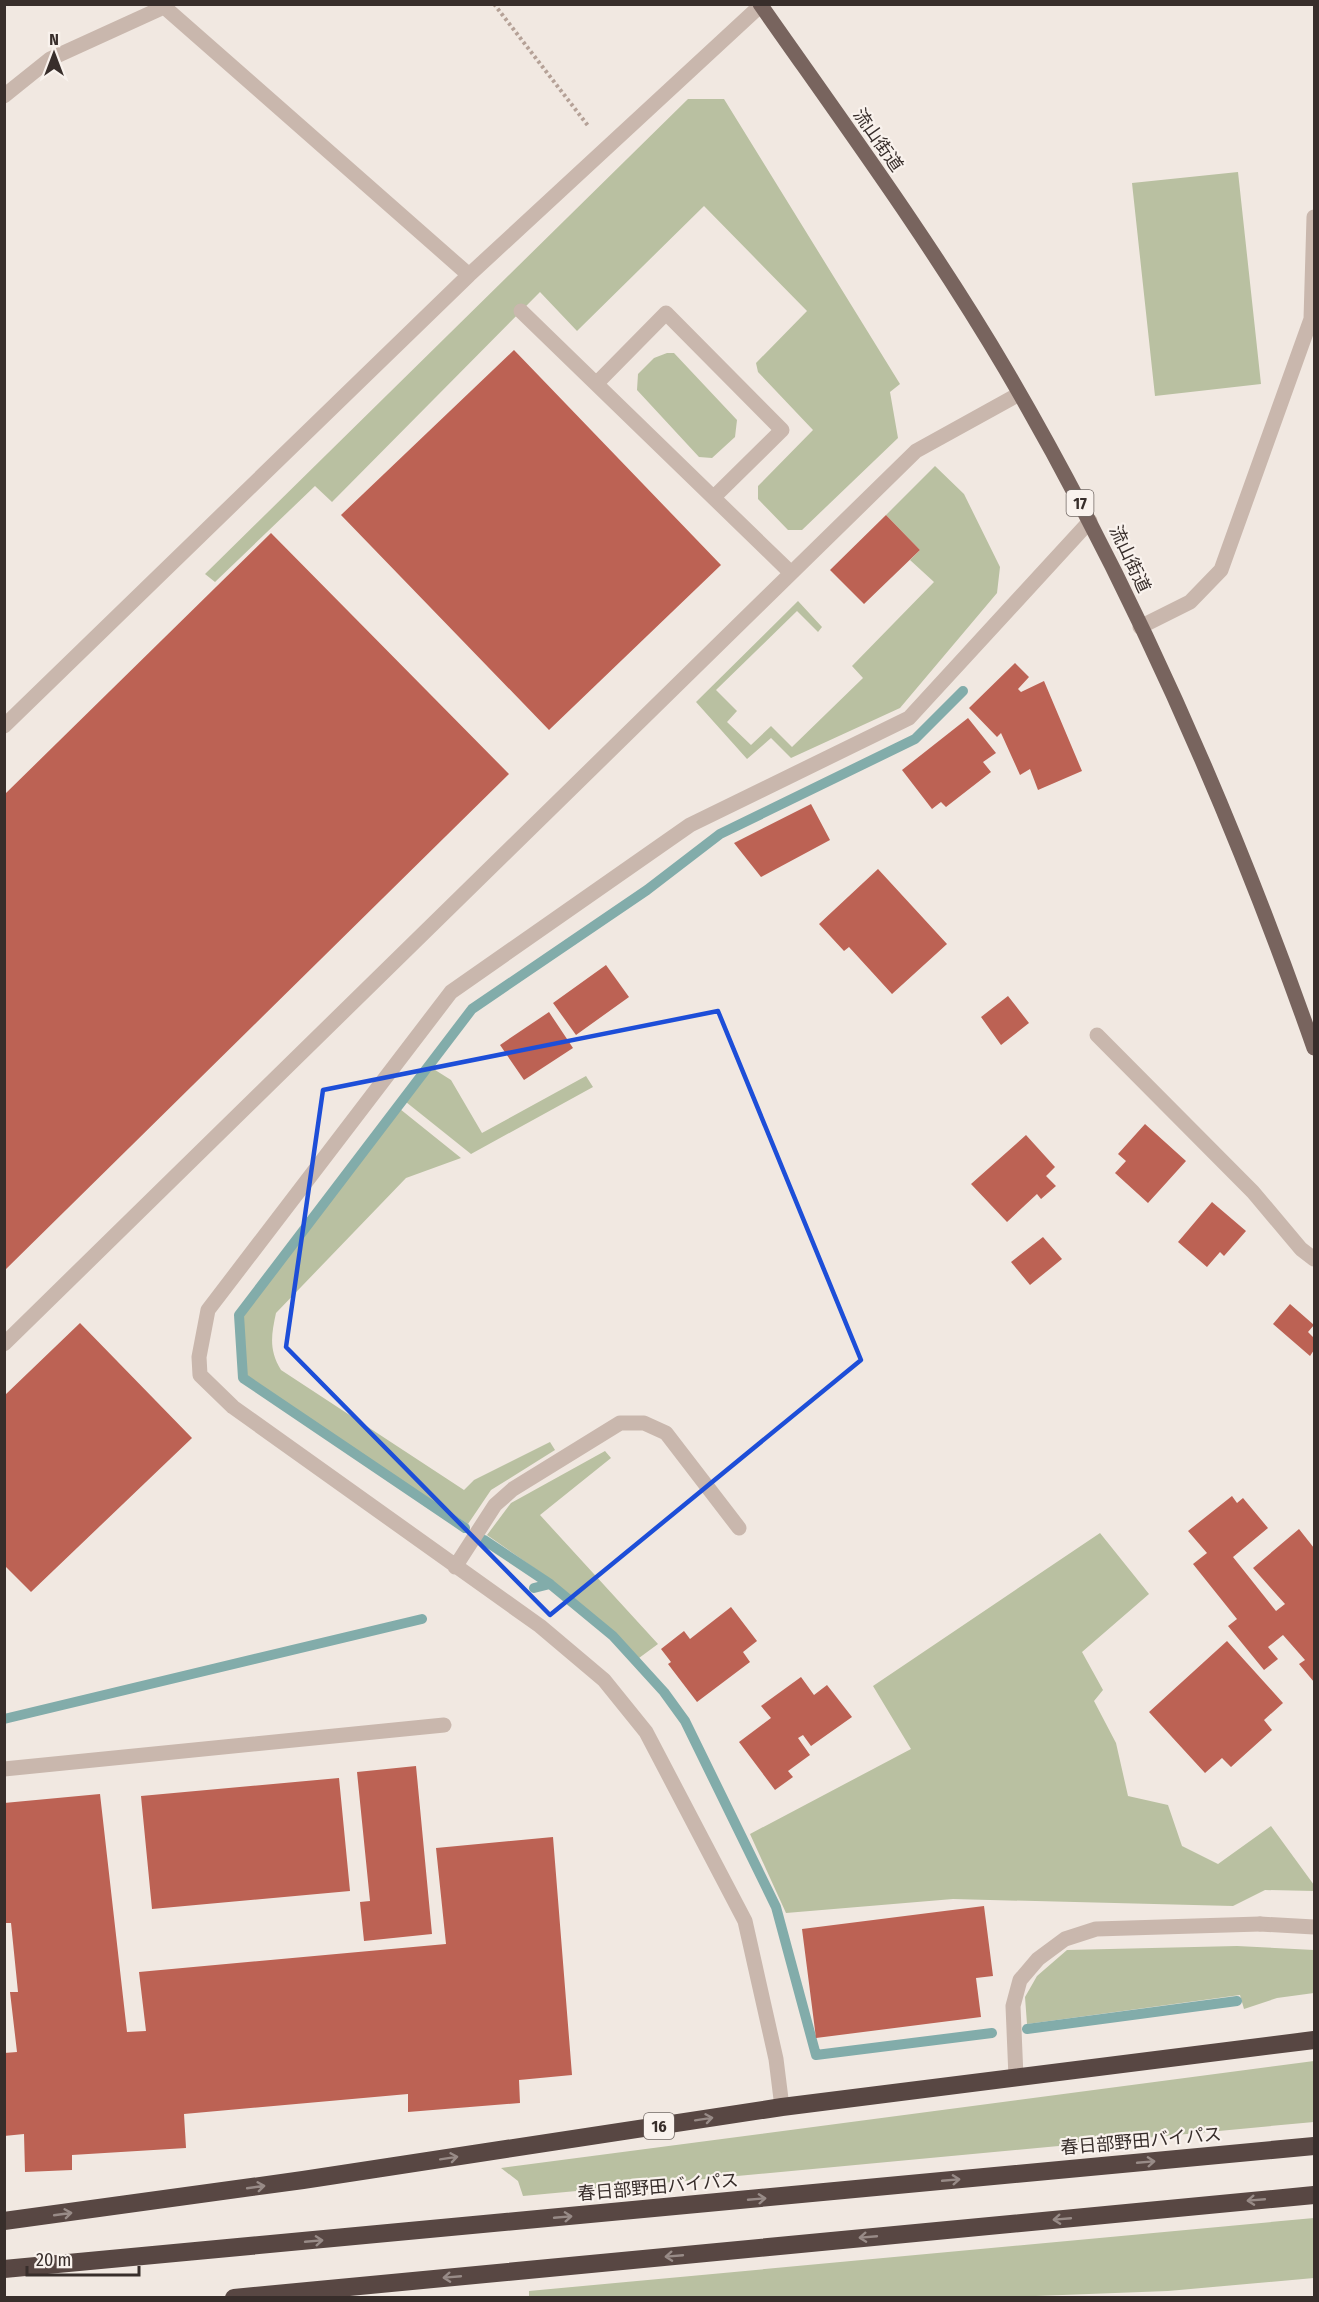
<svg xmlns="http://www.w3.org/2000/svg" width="1319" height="2302" viewBox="0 0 1319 2302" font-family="'Fira Sans Condensed','Noto Sans JP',sans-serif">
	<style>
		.green { fill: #b9c0a1 }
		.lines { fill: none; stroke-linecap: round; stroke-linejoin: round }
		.stream { stroke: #82acaa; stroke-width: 10 }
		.building { fill: #bc6254 }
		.path { stroke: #b5a197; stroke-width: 4; stroke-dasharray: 3 3; stroke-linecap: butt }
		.lane { stroke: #c9b7ad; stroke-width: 15 }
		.street { stroke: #c9b7ad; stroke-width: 15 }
		.primary { stroke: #78645e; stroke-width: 15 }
		.highway { stroke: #584743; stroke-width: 18 }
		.oneway { stroke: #988b87 }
		.marked { fill: none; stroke: #1d4ed8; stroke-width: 4.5; stroke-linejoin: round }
		.labels { text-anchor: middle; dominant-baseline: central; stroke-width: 4.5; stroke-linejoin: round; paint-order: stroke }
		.shield { fill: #f9f2ed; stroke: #726965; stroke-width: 1.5 }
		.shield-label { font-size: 16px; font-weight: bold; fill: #382e2b }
		.street-label { font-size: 18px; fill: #382e2b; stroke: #f9f2ed }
	</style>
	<rect width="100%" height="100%" fill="#f1e8e1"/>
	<!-- green -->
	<path class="green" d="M 688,99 L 724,99 L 900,384 L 890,392 L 898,438 L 802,530 L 788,530 L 758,499 L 758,486 L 813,430 L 758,372 L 756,363 L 807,311 L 704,206 L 577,331 L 540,292 L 332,502 L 315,486 L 215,582 L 205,574 Z
		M 1238,172 L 1261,384 L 1155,396 L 1132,183 Z
		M 667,353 L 674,353 L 737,420 L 735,437 L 712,458 L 699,457 L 637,390 L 638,374 L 654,358 Z
		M 935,466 L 964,494 L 1000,567 L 997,593 L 900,708 L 791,758 L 771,738 L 747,759 L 696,702 L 798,601 L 822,627 L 818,632 L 797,611 L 716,690 L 737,711 L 727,722 L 751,745 L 771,726 L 792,747 L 863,678 L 852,666 L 934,582 L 910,560 L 920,550 L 886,515 Z
		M 432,1068 L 451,1080 L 482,1133 L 586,1076 L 593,1087 L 471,1154 L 406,1102 Z
		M 400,1109 L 461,1158 L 406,1178 L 276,1313 C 271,1336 269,1350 281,1370 L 464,1490 L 474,1480 L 550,1442 L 555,1450 L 491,1490 L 468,1524 L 246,1378 L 241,1316 Z
		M 605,1451 L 611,1458 L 540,1515 L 658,1644 L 639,1658 L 550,1579 L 487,1535 L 511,1503 Z
		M 1100,1533 L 1149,1594 L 1082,1652 L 1103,1690 L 1094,1701 L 1116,1743 L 1128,1796 L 1168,1805 L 1182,1846 L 1218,1864 L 1271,1826 L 1314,1885 L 1314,1891 L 1265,1890 L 1233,1906 L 953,1899 L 786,1913 L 750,1834 L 911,1749 L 873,1686 Z
		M 1237,1946 L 1314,1950 L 1314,1993 L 1277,1998 L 1244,2009 L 1240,1995 L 1027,2024 L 1025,1997 L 1037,1976 L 1067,1950 Z
		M 1314,2061 L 1314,2122 L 523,2196 L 518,2181 L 501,2168 Z
		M 1314,2218 L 1314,2278 L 1168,2291 L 1009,2297 L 529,2297 L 529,2291 Z"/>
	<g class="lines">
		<!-- stream -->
		<path class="stream" d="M 465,1528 L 243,1378 L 239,1315 L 472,1009 L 647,890 L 720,834 L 915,739 L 963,691
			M 484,1540 L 550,1584
			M 534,1588 L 550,1584 L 613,1636 L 664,1692 L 685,1721 L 776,1907 L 816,2055 L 992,2033
			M 4,1719 L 422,1619
			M 1027,2029 L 1237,2001"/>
	</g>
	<!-- building -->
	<path class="building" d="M 514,350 L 721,565 L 549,730 L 341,515 Z
		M 886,515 L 920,550 L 864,604 L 830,570 Z
		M 271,533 L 509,774 L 4,1271 L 4,795 Z
		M 1015,663 L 1029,677 L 1018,689 L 1021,692 L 1044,681 L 1082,771 L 1038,790 L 1030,769 L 1020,775 L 1001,733 L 997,737 L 969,708 Z
		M 968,718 L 996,753 L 983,762 L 991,772 L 946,807 L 941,802 L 932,809 L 902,770 Z
		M 811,804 L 830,840 L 761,877 L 734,843 Z
		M 878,869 L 947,944 L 892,994 L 849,947 L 844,951 L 819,924 Z
		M 606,965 L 629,997 L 576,1035 L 553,1003 Z
		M 1008,996 L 1029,1023 L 1001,1045 L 981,1017 Z
		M 549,1012 L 573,1048 L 524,1080 L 500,1045 Z
		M 1145,1124 L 1186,1161 L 1148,1203 L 1115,1173 L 1126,1161 L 1118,1154 Z
		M 1026,1135 L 1055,1167 L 1046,1176 L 1056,1186 L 1041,1199 L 1037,1194 L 1007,1222 L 971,1184 Z
		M 1212,1202 L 1246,1231 L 1224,1256 L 1220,1252 L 1207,1267 L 1178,1242 Z
		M 1043,1237 L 1062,1259 L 1030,1285 L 1011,1262 Z
		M 1290,1304 L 1314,1325 L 1308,1332 L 1314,1338 L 1314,1350 L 1310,1356 L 1273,1324 Z
		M 80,1323 L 192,1438 L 31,1592 L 4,1565 L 4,1396 Z
		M 1232,1496 L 1237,1503 L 1243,1498 L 1268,1528 L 1233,1557 L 1276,1611 L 1285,1604 L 1253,1568 L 1299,1529 L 1314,1548 L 1314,1682 L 1299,1664 L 1305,1660 L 1283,1635 L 1268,1647 L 1278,1659 L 1264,1670 L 1228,1626 L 1237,1619 L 1193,1564 L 1207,1553 L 1188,1531 Z
		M 731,1607 L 757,1641 L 743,1652 L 750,1662 L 697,1702 L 668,1664 L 671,1662 L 661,1649 L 684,1631 L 690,1639 Z
		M 1227,1641 L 1283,1703 L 1264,1720 L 1272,1730 L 1231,1767 L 1222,1758 L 1205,1773 L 1149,1712 Z
		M 801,1677 L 814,1695 L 827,1685 L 852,1717 L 811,1746 L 803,1735 L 798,1738 L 810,1755 L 788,1771 L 793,1777 L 775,1790 L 739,1742 L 771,1718 L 761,1706 Z
		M 416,1766 L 432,1934 L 364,1941 L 360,1902 L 370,1901 L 357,1772 Z
		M 339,1778 L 350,1891 L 152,1909 L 141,1796 Z
		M 100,1794 L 127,2032 L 146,2031 L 139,1972 L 446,1944 L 436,1848 L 553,1837 L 572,2075 L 519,2080 L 520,2103 L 408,2112 L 408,2094 L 184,2114 L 186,2148 L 72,2155 L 72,2170 L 25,2172 L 24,2134 L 4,2136 L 4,2053 L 17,2052 L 10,1992 L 18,1992 L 11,1923 L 4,1923 L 4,1803 Z
		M 984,1906 L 993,1976 L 976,1978 L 981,2017 L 816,2038 L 802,1929 Z"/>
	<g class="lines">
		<!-- path -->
		<path class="path" d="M 494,4 L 589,127"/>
		<!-- lane -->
		<path class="lane" d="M 521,311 L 790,572
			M 596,384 L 666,313 L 782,430 L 715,496
			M 1140,627 L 1190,602 L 1221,570 L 1311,319 L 1314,217
			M 1097,1035 L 1253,1192 L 1301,1249 L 1314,1259
			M 4,1344 L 916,451 L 1019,394
			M 4,1769 L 444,1725
			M 1260,1924 L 1314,1927"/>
		<!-- street -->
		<path class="street" d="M 161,4 L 469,275
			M 4,96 L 50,59 L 164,7
			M 4,726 L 469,275 L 760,6
			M 455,1567 L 495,1505 L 513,1489 L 620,1423 L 644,1423 L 666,1433 L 739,1528
			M 1016,2077 L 1013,2006 L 1020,1980 L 1038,1959 L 1065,1939 L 1096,1929 L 1260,1924
			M 782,2107 L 776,2059 L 745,1921 L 646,1732 L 604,1680 L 540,1626 L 233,1407 L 200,1375 L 199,1357 L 208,1310 L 451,992 L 690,825 L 909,718 L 1090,521"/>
		<!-- primary -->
		<path class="primary" d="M 760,4 C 844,124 932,244 1006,370 C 1130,582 1233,817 1314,1048"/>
		<!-- highway -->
		<path class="highway" d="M 4,2221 L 303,2180 L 782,2107 L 1314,2040
			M 4,2269 L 1314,2146
			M 234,2298 L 1314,2195"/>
	</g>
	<!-- one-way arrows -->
	<defs><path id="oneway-shaft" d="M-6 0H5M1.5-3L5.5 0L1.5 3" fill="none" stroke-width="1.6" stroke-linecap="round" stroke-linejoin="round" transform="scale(1.5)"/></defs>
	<g class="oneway">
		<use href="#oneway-shaft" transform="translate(704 2119) rotate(-9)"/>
		<use href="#oneway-shaft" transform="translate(449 2158) rotate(-9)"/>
		<use href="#oneway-shaft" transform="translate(1146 2162) rotate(-5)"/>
		<use href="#oneway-shaft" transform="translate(951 2180) rotate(-5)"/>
		<use href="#oneway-shaft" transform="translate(256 2187) rotate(-8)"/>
		<use href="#oneway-shaft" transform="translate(757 2199) rotate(-5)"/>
		<use href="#oneway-shaft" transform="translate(1256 2200) rotate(175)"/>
		<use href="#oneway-shaft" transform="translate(63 2214) rotate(-8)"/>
		<use href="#oneway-shaft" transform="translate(563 2217) rotate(-5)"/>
		<use href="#oneway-shaft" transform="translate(1062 2219) rotate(175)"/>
		<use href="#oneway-shaft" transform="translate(868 2237) rotate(175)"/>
		<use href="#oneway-shaft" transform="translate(314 2241) rotate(-5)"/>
		<use href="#oneway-shaft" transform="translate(674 2256) rotate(175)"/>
		<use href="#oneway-shaft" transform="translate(452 2277) rotate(175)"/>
	</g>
	<!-- marked area -->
	<path class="marked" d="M 718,1011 L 861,1360 L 550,1615 L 286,1347 L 323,1090 Z"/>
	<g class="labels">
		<!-- shield labels -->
		<g class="shield">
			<rect x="1066.5" y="490" width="27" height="26" rx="4.5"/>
			<rect x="644" y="2113" width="30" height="26" rx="4.5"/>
		</g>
		<g class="shield-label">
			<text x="1080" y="503">17</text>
			<text x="659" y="2126">16</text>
		</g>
		<!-- street labels -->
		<g class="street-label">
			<text transform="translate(878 140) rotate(55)">流山街道</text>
			<text transform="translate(1130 559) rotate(65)">流山街道</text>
			<text transform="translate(1141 2141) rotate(-5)">春日部野田バイパス</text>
			<text transform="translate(658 2187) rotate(-5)">春日部野田バイパス</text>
		</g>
	</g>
	<!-- border -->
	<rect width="1319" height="2302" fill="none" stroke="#382e2b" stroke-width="12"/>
	<!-- north arrow -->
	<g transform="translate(54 54)" stroke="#f9f2ed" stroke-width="4.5" paint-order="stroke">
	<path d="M0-4.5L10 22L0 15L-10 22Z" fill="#382e2b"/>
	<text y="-9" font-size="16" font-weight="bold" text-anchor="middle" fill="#382e2b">N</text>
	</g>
	<!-- scale -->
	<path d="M27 2266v9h112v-9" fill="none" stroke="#382e2b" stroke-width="3"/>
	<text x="36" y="2266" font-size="18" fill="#382e2b" stroke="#f9f2ed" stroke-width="4.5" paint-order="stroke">20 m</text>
</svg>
